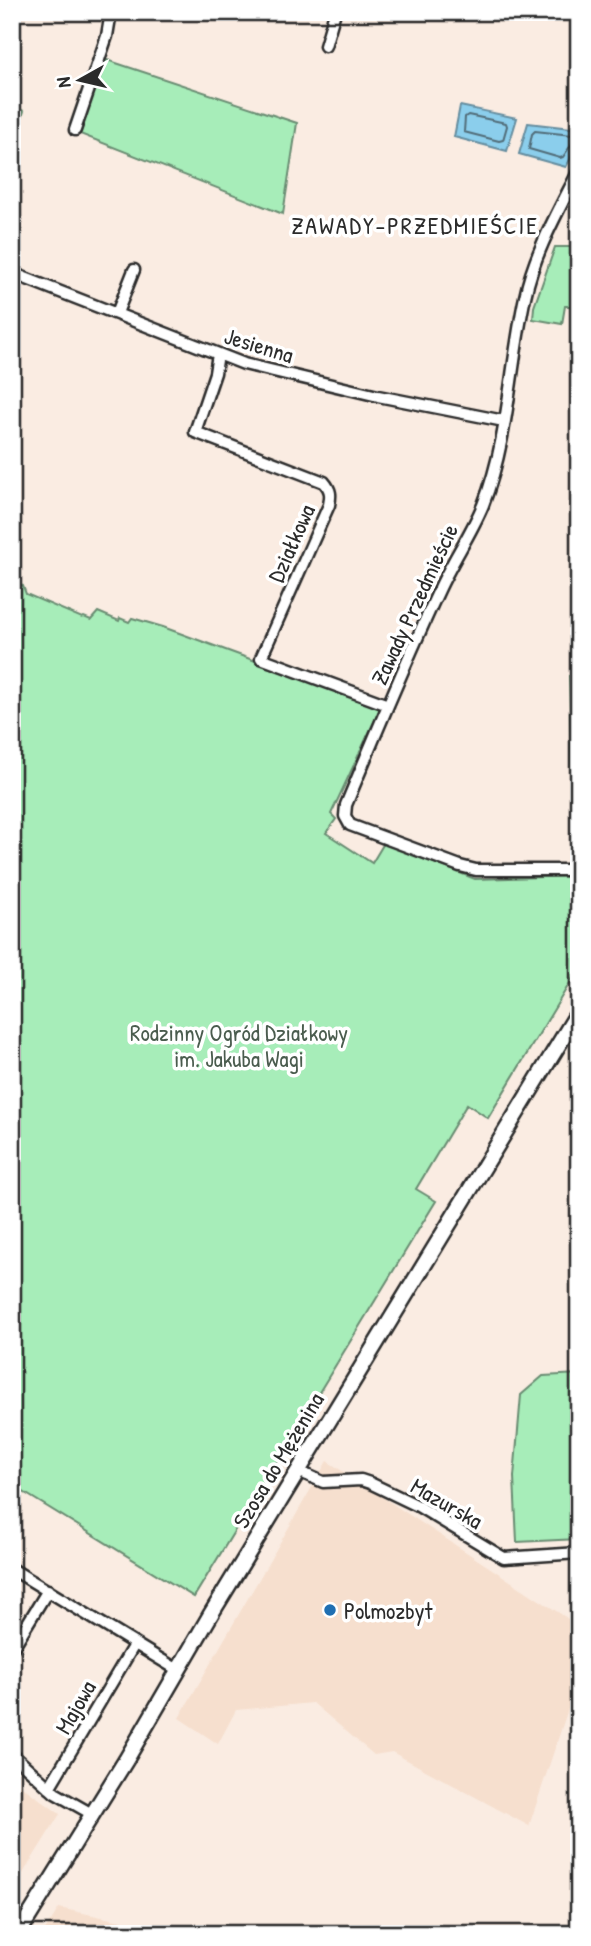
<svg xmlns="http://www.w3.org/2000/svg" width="591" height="1946" viewBox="0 0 591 1946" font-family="'Patrick Hand',sans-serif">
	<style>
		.built { fill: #f6dfce }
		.green { fill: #a7edb9; stroke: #698c72; stroke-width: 2 }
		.water { fill: #8bceec; stroke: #658d9f; stroke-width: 2 }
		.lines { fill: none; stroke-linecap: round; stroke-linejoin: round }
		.shore { stroke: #516c78; stroke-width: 2 }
		.street-casing { stroke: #2b2b2b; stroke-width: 15 }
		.secondary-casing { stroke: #2b2b2b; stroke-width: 19 }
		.street { stroke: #fff; stroke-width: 10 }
		.secondary { stroke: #fff; stroke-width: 14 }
		.poi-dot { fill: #1f6fb2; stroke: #fff; stroke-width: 2.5 }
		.labels { text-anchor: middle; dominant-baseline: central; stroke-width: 7; stroke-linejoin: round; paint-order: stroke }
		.street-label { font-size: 23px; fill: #2b2b2b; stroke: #fff }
		.park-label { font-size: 23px; fill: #4a5c4e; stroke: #fff }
		.poi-label { font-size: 23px; fill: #2b2b2b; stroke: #fff; text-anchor: start }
		.neighbourhood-label { font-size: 24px; letter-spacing: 2px; fill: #2b2b2b; stroke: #fff }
	</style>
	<rect width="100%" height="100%" fill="#faece2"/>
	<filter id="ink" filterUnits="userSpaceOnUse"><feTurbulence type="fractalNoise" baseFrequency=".0143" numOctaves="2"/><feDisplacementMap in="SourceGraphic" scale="14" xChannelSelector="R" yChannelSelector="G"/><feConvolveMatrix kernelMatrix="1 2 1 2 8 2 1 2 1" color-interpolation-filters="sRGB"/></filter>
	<g filter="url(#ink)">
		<!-- built -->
		<path class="built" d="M 327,1461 L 567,1618 L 579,1632 L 579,1676 L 529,1826 L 392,1752 L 374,1755 L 313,1703 L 236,1710 L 218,1744 L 179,1718 Z
			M 12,1779 L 60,1814 L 12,1891 Z
			M 59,1908 L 154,1928 L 153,1934 L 43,1934 Z"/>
		<!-- green -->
		<path class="green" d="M 104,59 L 297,123 L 283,214 L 80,134 Z
			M 12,106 L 24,111 L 12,148 Z
			M 555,247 L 579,247 L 579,306 L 565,306 L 562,324 L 533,319 L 534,307 Z
			M 12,581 L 23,586 L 26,594 L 82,618 L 84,617 L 91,620 L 98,612 L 119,621 L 120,618 L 129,622 L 132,618 L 163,627 L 381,707 L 331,814 L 336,819 L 326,833 L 372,863 L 384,843 L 475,879 L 579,876 L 579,968 L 488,1118 L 467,1104 L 416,1189 L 436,1201 L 194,1597 L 12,1485 Z
			M 569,676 L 579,676 L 579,775 L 572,775 Z
			M 579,1374 L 579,1539 L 517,1542 L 514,1477 L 521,1395 L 543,1376 Z"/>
		<!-- water -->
		<path class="water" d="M 460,106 L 517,118 L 507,151 L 454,137 Z
			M 528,123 L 579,129 L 579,143 L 566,167 L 519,154 Z"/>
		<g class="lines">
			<!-- shore -->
			<path class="shore" d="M 468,115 L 506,123 L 507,126 L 503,140 L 499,141 L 464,132 L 465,117 Z
				M 535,131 L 572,135 L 575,139 L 563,157 L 560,158 L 529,149 L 532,134 Z"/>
			<defs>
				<path id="street" d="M 325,46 L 335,12
					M 75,130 L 107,36 L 111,12
					M 579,170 C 559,210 534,253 525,297 C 510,365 509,439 483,505 C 471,534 452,561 439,590 C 406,661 376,733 346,805 L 345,816 L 350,825 L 460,866 L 476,870 L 579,870
					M 12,273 L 244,364 L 378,396 L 504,421
					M 117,313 L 134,270
					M 218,354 L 215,373 L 195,432 L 324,482 C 331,490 331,495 329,505 L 261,658 L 388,705
					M 298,1471 L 323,1482 L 361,1480 L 370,1483 L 418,1506 L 504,1558 L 579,1553
					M 12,1569 L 178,1670
					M 12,1649 L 48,1590
					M 12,1754 L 55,1793 L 92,1814
					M 49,1788 L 134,1645"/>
				<path id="secondary" d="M 18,1934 L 126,1760 L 211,1614 L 579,1011"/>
			</defs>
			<!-- street casing -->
			<use href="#street" class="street-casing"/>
			<!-- secondary casing -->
			<use href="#secondary" class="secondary-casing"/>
			<!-- street -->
			<use href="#street" class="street"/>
			<!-- secondary -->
			<use href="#secondary" class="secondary"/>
		</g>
	</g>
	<!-- markers -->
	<circle class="poi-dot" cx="330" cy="1610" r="7"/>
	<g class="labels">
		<!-- street labels -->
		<g class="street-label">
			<text transform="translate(259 345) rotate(17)">Jesienna</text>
			<text transform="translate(291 543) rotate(-66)">Działkowa</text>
			<text transform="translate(414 604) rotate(-65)">Zawady Przedmieście</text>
			<text transform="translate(278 1460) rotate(-59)">Szosa do Mężenina</text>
			<text transform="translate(447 1503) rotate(30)">Mazurska</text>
			<text transform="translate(75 1707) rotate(-60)">Majowa</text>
		</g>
		<!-- park labels -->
		<g class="park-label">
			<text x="239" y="1032">Rodzinny Ogród Działkowy<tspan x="239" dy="26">im. Jakuba Wagi</tspan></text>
		</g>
		<!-- poi labels -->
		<g class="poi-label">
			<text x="344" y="1610">Polmozbyt</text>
		</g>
		<!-- neighbourhood labels -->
		<g class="neighbourhood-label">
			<text x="415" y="225">ZAWADY-PRZEDMIEŚCIE</text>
		</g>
	</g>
	<!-- margin -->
	<rect width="591" height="1946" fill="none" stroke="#fff" stroke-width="42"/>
	<rect x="21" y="21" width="549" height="1904" fill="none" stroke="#2b2b2b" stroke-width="2.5" filter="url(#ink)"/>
	<!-- north arrow -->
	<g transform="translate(80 80) rotate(262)" stroke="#ffffff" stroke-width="5" paint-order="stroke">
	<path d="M0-5L12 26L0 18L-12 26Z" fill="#2b2b2b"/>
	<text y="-10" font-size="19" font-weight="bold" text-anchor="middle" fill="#2b2b2b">N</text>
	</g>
</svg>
